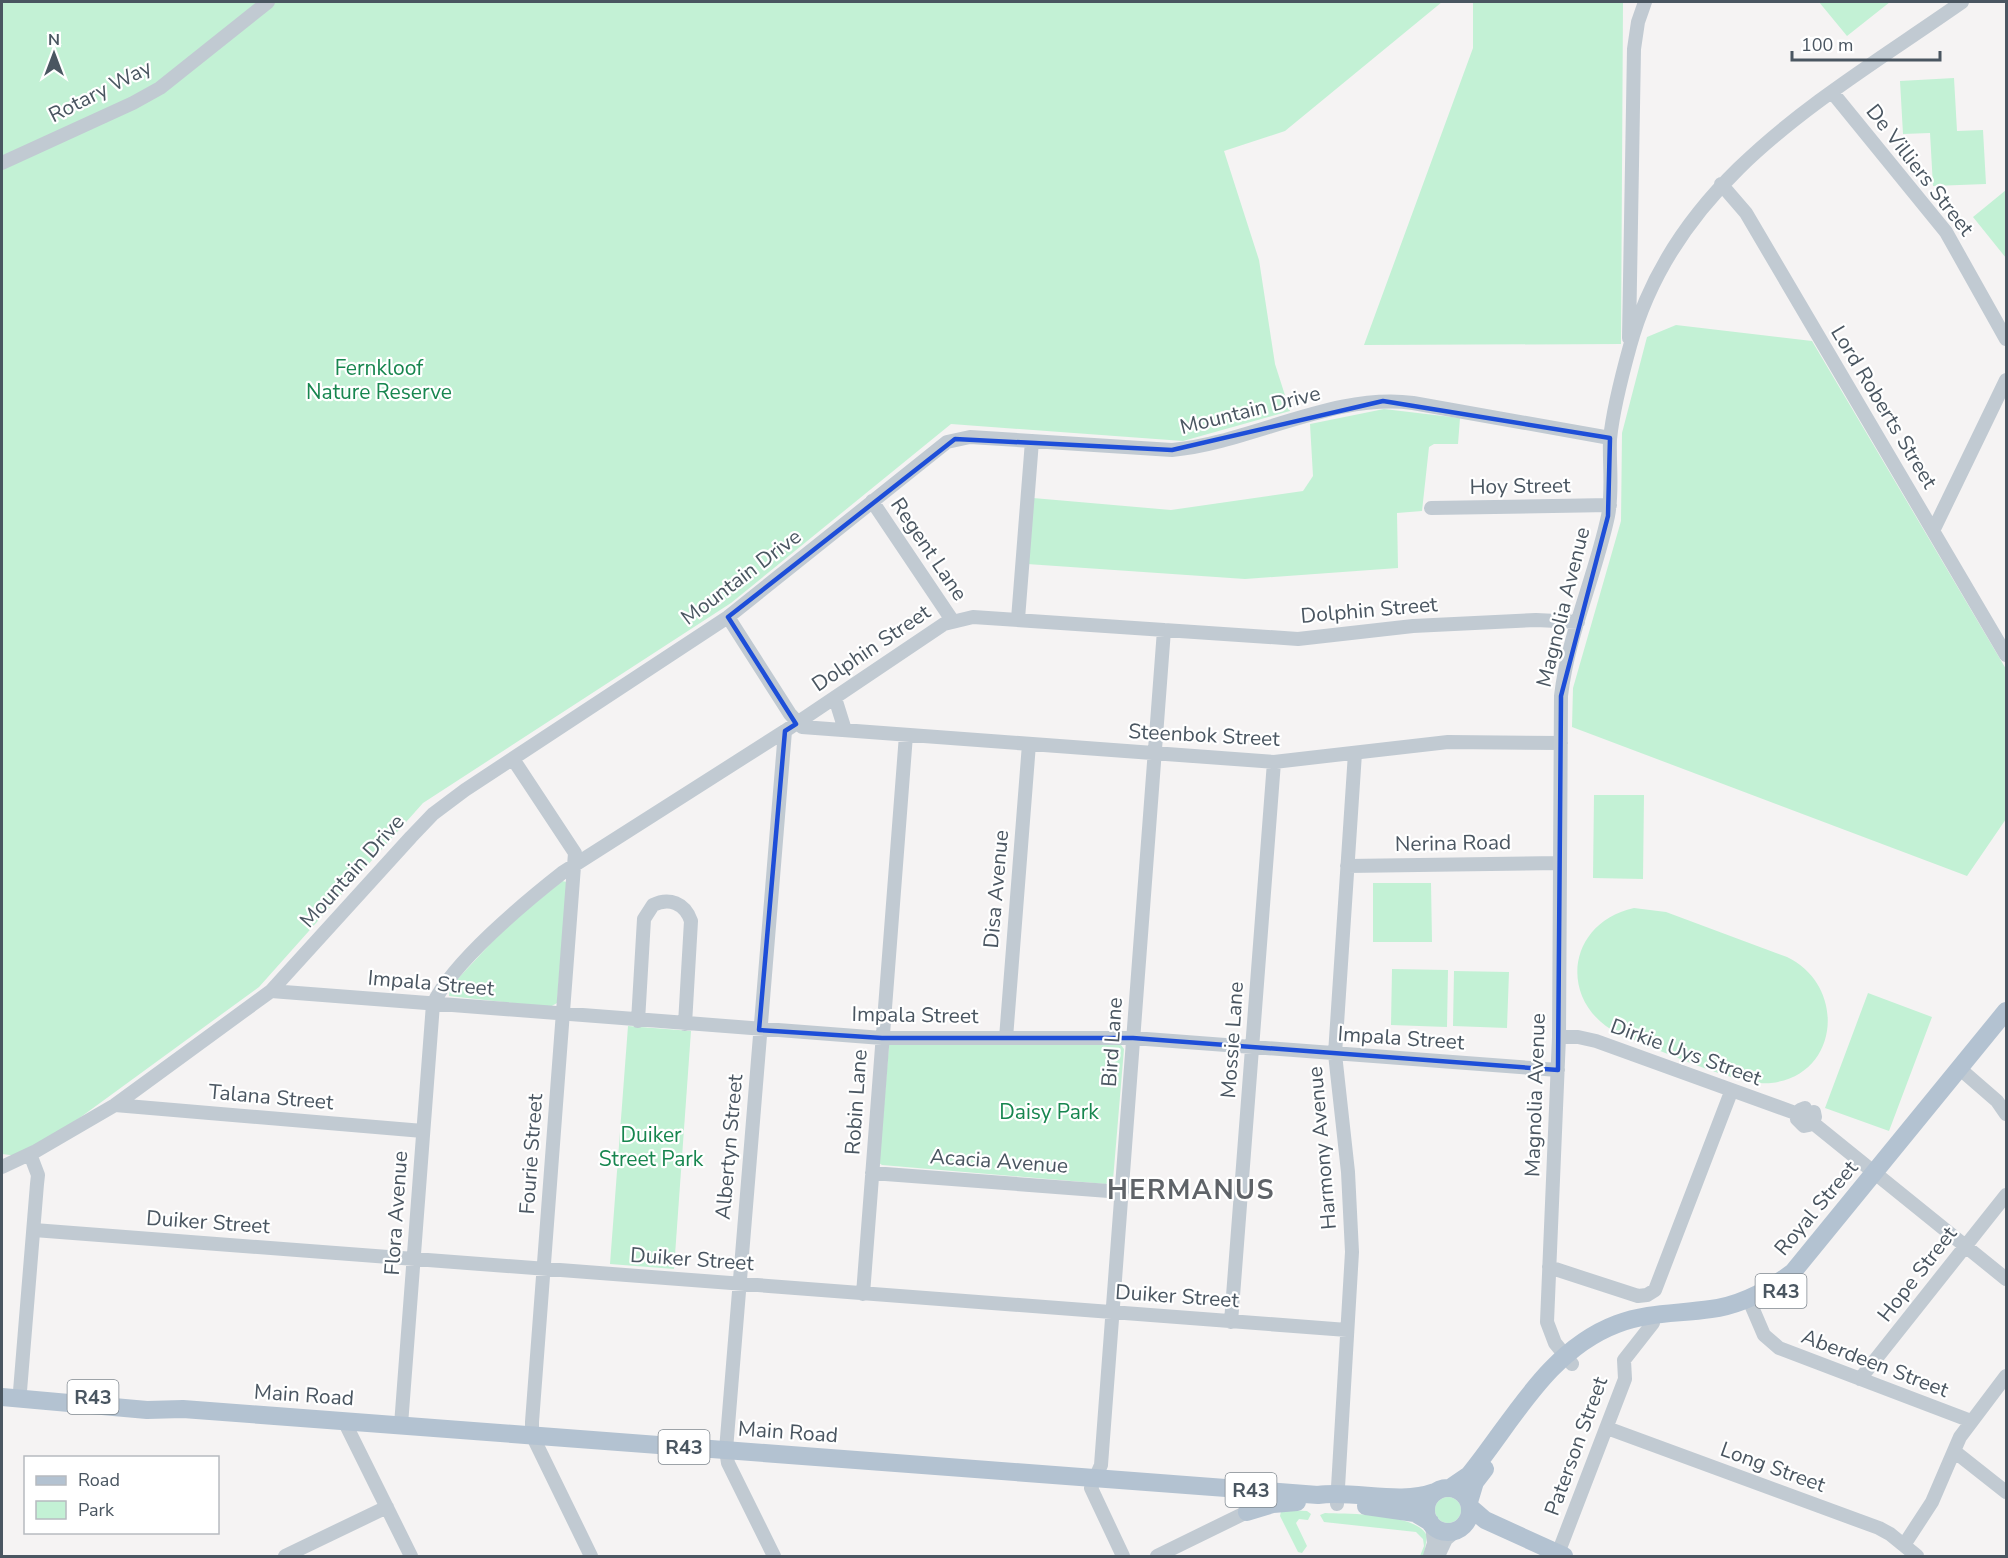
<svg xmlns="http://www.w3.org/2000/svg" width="2008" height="1558" viewBox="0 0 2008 1558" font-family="'Nunito Sans',sans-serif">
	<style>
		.green { fill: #c3f1d5 }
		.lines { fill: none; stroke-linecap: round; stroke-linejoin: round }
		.minor { stroke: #c1cad2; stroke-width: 14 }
		.major { stroke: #b3c2d1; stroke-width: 18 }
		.marked { fill: none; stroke: #1d4ed8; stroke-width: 4.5; stroke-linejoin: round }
		.labels { text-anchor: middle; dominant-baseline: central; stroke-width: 4.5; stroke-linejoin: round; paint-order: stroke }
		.shield { fill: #fff; stroke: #808990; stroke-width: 1.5 }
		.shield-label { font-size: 20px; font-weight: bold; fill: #4a5661 }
		.street-label { font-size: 21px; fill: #4a5661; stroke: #fff }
		.park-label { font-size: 21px; fill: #17864f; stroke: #fff }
		.district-label { font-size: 27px; font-weight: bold; letter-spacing: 1.5px; fill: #5f6368; stroke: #fff }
	</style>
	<rect width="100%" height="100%" fill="#f5f3f3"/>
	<!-- green -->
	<path class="green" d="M 2,2 L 1442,2 L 1285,131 L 1224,151 L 1259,260 L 1275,364 L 1290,411 L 1183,441 L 951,424 L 731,603 L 423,803 L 259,987 L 26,1157 L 2,1154 Z
		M 1473,2 L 1623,2 L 1621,344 L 1364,345 L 1473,48 Z
		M 1819,2 L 1890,2 L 1847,36 Z
		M 1954,78 L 1957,131 L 1983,130 L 1986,184 L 1933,186 L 1930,133 L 1903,134 L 1900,81 Z
		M 2006,190 L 2006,258 L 1973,217 Z
		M 1676,325 L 1812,341 L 2006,669 L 2006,819 L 1967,876 L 1572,727 L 1573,688 L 1621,521 L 1622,433 L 1647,337 Z
		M 1384,409 L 1460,418 L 1458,444 L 1434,444 L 1429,447 L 1422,511 L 1397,513 L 1398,568 L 1245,579 L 1027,564 L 1033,498 L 1171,510 L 1303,491 L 1313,476 L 1310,424 Z
		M 1594,795 L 1644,795 L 1643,879 L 1593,878 Z
		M 562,881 L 567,882 L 557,1003 L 550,1007 L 449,996 L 450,987 L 508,925 Z
		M 1373,883 L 1431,883 L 1432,942 L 1373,942 Z
		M 1634,908 L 1666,912 L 1787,957 C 1847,986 1840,1075 1771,1083 C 1739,1087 1653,1047 1619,1034 C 1557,1003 1566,923 1634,908 Z
		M 1392,969 L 1448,970 L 1447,1027 L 1391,1025 Z
		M 1454,971 L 1509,972 L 1507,1028 L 1453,1026 Z
		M 1868,993 L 1932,1017 L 1889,1131 L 1825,1108 Z
		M 628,1026 L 691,1031 L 674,1269 L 610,1264 Z
		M 889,1045 L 1121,1045 L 1124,1049 L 1113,1180 L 1106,1184 L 882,1165 L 879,1163 Z
		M1435 1510a13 13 0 1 1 26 0a13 13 0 1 1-26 0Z
		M 1285,1510 L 1307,1511 L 1311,1514 L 1308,1520 L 1299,1519 L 1296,1523 L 1307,1546 L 1302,1553 L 1298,1552 L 1280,1516 L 1281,1511 Z
		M 1325,1513 C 1348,1514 1418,1513 1427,1536 L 1424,1556 L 1420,1556 L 1424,1546 L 1423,1539 L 1416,1532 L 1324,1522 L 1320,1515 Z"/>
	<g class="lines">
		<!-- minor -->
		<path class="minor" d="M 1832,92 L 1946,232 L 2006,339
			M 2,163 L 133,103 L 160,88 L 268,2
			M 1721,184 L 1746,213 L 2006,655
			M 1629,338 L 1634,49 L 1638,22 L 1645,2
			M 872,501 L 952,620
			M 1431,508 L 1610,505
			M 1933,531 L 2006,380
			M 728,617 L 790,714 L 802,727 L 1274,762 L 1448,742 L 1561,743
			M 1018,619 L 1032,441
			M 835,698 L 845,730
			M 513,759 L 575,853 L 532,1422 L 532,1435 L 591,1556
			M 1347,866 L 1560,863
			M 271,991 L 882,1038 L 1133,1038 L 1558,1070
			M 638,1021 L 644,919 L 653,905 C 669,897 685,903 691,921 L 685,1024
			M 1559,1037 L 1578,1037 L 1596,1041 L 1798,1114
			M 1006,1038 L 1029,744
			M 1959,1068 L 1997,1101 L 2006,1114
			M 115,1105 L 423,1131
			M 1805,1108 L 1806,1117 L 1814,1112 L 1815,1117 L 1809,1125 L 1804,1126 L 1797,1119 L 1800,1110 Z
			M 1813,1123 L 2006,1279
			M 2,1167 L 36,1151 L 115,1105 L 271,991 L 411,837 L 433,814 L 465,790 L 728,617 L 947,442 L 970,437 L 1172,450 C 1250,443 1335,392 1413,403 L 1610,438
			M 872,1173 L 1122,1192
			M 34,1230 L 1347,1330
			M 1549,1267 L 1638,1296 L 1647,1295 L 1655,1290 L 1731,1092
			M 863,1294 L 906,735
			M 1752,1307 L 1764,1335 L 1779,1348 L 1971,1421
			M 1231,1322 L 1274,762
			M 1572,1364 L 1555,1343 L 1547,1322 L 1559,1037 L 1561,696 C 1568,635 1595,577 1608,516 C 1613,491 1609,465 1610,439 C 1613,409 1622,375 1630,346 C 1676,177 1828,96 1962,2
			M 1860,1379 L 2006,1195
			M 20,1391 L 37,1184 L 38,1175 L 30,1154
			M 344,1421 L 411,1556
			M 401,1425 L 433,1004 C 453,962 525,902 562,873 L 785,731 L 944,624 L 973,617 L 1298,639 L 1413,626 L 1536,620 L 1578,622
			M 1607,1428 L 1879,1528 L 1890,1534 L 1917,1556
			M 1954,1451 L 2006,1492
			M 1337,1504 L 1352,1252 L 1348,1172 L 1335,1054 L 1355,753
			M 1904,1545 L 1932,1502 L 1960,1437 L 2006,1376
			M 285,1556 L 387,1507
			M 774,1556 L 728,1463 L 726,1450 L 785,731
			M 1123,1556 L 1091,1488 L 1101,1465 L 1164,630
			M 1157,1556 L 1247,1512 L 1254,1500 L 1252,1490
			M 1430,1556 L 1434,1543 L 1432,1525
			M 1438,1556 L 1446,1539 L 1458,1529
			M 1557,1556 L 1625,1379 L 1624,1360 L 1653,1323"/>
		<!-- major -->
		<path class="major" d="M 2,1397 L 147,1410 L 183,1409 L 1318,1495 C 1356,1490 1399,1505 1435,1492
			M 1450,1488 L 1469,1475 C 1513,1421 1548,1350 1617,1324 C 1648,1312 1678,1314 1711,1309 C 1742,1305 1769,1290 1793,1272 L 2006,1011
			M1426 1510a22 22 0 1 1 44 0a22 22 0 1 1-44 0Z
			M 1469,1502 L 1475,1482 L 1485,1469
			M 1366,1506 L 1415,1513 L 1430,1522
			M 1470,1507 L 1485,1520 L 1564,1556
			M 1247,1512 L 1273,1504 L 1297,1502"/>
	</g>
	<!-- marked area -->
	<path class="marked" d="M 1383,401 L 1610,438 L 1608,516 L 1561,696 L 1558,1070 L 1133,1038 L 882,1038 L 759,1030 L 785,731 L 796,724 L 728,617 L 955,439 L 1172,450 Z"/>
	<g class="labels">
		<!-- shield labels -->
		<g class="shield">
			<rect x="1755.5" y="1274" width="51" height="34" rx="4.5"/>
			<rect x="67.5" y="1380" width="51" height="34" rx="4.5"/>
			<rect x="658.5" y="1430" width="51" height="34" rx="4.5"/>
			<rect x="1225.5" y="1473" width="51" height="34" rx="4.5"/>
		</g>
		<g class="shield-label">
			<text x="1781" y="1291">R43</text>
			<text x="93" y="1397">R43</text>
			<text x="684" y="1447">R43</text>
			<text x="1251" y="1490">R43</text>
		</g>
		<!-- street labels -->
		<g class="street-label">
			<text transform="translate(100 91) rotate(-27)">Rotary Way</text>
			<text transform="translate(1920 170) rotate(52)">De Villiers Street</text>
			<text transform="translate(1884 407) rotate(59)">Lord Roberts Street</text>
			<text transform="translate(1250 410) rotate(-14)">Mountain Drive</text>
			<text transform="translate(1520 486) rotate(-1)">Hoy Street</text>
			<text transform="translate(929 549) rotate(56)">Regent Lane</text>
			<text transform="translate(741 577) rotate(-37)">Mountain Drive</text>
			<text transform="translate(1563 607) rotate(-76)">Magnolia Avenue</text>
			<text transform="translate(1369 610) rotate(-5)">Dolphin Street</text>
			<text transform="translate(871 648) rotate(-34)">Dolphin Street</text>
			<text transform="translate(1204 735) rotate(3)">Steenbok Street</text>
			<text transform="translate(1453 843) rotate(-1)">Nerina Road</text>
			<text transform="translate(352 871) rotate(-48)">Mountain Drive</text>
			<text transform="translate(996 889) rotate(-85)">Disa Avenue</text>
			<text transform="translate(431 983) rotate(5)">Impala Street</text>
			<text transform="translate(915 1015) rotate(1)">Impala Street</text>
			<text transform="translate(1401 1038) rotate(4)">Impala Street</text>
			<text transform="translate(1232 1040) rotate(-86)">Mossie Lane</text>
			<text transform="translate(1112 1042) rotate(-86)">Bird Lane</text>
			<text transform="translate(1686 1052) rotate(20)">Dirkie Uys Street</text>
			<text transform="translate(1535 1095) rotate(-88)">Magnolia Avenue</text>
			<text transform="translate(271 1097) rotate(5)">Talana Street</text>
			<text transform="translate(856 1102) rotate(-86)">Robin Lane</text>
			<text transform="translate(729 1147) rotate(-85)">Albertyn Street</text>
			<text transform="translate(1322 1148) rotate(-95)">Harmony Avenue</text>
			<text transform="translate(531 1154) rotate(-86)">Fourie Street</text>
			<text transform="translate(999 1161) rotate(4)">Acacia Avenue</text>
			<text transform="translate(1816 1208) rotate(-50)">Royal Street</text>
			<text transform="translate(396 1213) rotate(-86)">Flora Avenue</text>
			<text transform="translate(208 1222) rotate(4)">Duiker Street</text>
			<text transform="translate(692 1259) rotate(4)">Duiker Street</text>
			<text transform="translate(1917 1274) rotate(-52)">Hope Street</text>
			<text transform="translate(1177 1296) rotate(4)">Duiker Street</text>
			<text transform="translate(1875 1363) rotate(21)">Aberdeen Street</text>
			<text transform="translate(304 1395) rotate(4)">Main Road</text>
			<text transform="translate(788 1432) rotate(4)">Main Road</text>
			<text transform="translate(1576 1446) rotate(-70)">Paterson Street</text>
			<text transform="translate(1773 1467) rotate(20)">Long Street</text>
		</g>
		<!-- park labels -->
		<g class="park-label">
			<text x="379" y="368">Fernkloof<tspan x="379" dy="24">Nature Reserve</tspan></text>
			<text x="1049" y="1112">Daisy Park</text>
			<text x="651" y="1135">Duiker<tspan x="651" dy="24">Street Park</tspan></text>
		</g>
		<!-- district labels -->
		<g class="district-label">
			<text x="1191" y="1190">HERMANUS</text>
		</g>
	</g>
	<!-- border -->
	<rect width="2008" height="1558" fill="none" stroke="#4a5661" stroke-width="6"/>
	<!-- legend -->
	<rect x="24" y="1456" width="195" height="78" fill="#ffffff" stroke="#b7bbc0" stroke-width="1.5"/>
	<rect x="36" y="1476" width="30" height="9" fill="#b3c2d1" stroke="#b7bbc0" stroke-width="1.5"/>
	<text x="78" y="1486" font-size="18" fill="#4a5661">Road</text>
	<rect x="36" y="1501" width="30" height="18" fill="#c3f1d5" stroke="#b7bbc0" stroke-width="1.5"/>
	<text x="78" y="1516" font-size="18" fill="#4a5661">Park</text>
	<!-- north arrow -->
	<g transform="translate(54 54)" stroke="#ffffff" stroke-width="4.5" paint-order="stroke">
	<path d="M0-4.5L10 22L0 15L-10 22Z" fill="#4a5661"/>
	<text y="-9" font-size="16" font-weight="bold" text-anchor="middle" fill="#4a5661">N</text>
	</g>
	<!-- scale -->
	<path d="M1792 51v9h148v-9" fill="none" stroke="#4a5661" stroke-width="3"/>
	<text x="1801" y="51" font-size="18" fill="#4a5661" stroke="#ffffff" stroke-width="4.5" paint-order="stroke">100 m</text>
</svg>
